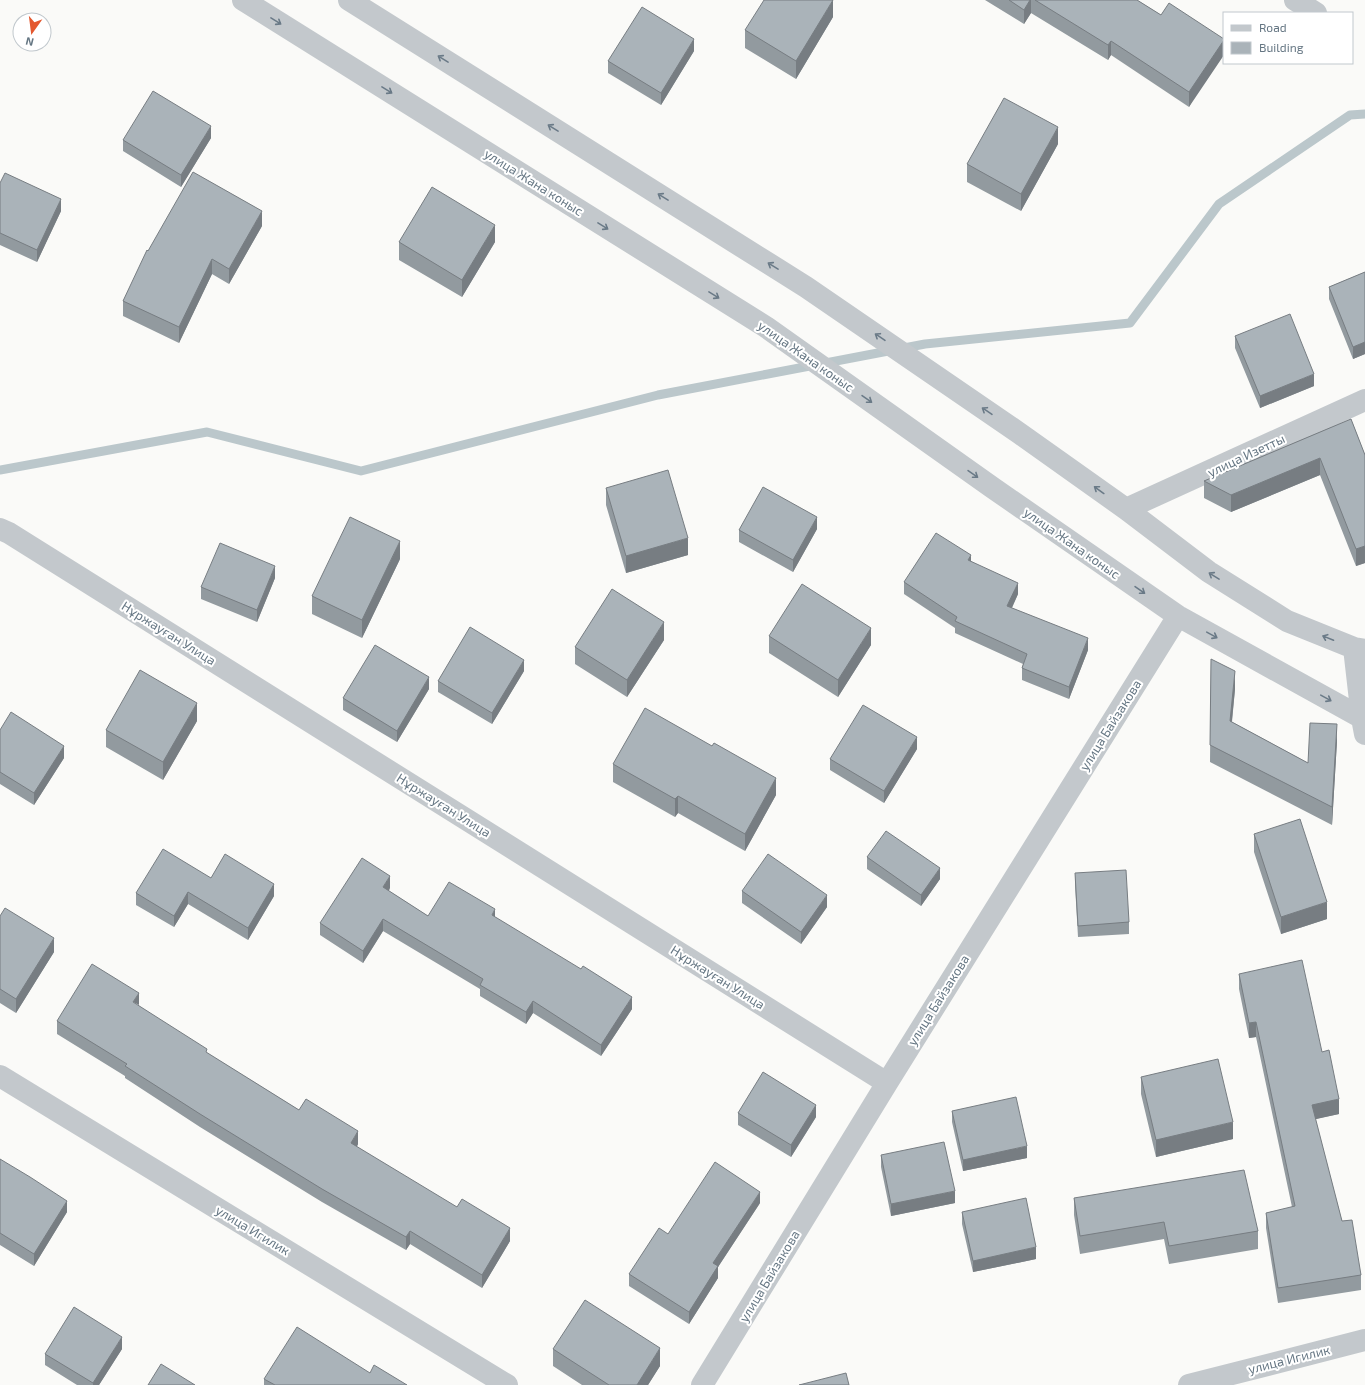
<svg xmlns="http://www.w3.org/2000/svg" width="1365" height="1385" viewBox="0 0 1365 1385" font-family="'Exo 2',sans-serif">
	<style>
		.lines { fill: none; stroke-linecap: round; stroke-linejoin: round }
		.stream { stroke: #bbc7cb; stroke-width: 9 }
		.minor { stroke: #c3c8cc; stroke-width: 22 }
		.wall { fill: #929a9f }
		.shaded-wall { fill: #777d82 }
		.building { fill: #aab3b9; stroke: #777d82 }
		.oneway { stroke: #6a7a87 }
		.labels { text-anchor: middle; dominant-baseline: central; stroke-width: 4; stroke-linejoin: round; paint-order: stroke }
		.street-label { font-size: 13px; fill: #657683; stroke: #fff }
	</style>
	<rect width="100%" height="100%" fill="#fafaf8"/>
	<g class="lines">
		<!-- stream -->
		<path class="stream" d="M 0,470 L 207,432 L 361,471 L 658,395 L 925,344 L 1130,323 L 1219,204 L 1350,115 L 1365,114"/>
		<!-- minor -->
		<path class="minor" d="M 243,0 L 766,327 L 993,488 L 1178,616 L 1362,718 L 1365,718
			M 349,0 L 806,287 L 1019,433 L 1126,509 L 1209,572 L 1287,621 L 1354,648 L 1365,650
			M 1295,0 L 1316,13
			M 1126,509 L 1365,400
			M 0,529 L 9,533 L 887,1083
			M 1354,648 L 1362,718 L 1365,734
			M 0,1076 L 507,1385
			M 702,1385 L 887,1083 L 1178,616
			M 1189,1385 L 1365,1340"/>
	</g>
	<!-- wall -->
	<path class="wall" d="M 985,0 L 1137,0 L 1161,15 L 1224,39 L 1189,107 L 1111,55 L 1108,60 L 1031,13 L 1024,24 Z
		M 833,17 L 796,79 L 745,48 L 745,30 Z
		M 694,51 L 661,105 L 608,73 L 608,61 Z
		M 211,138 L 181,187 L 123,151 L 123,140 Z
		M 1058,144 L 1021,211 L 967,182 L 967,164 Z
		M 0,183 L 61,211 L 37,262 L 0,245 Z
		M 262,226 L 229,284 L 212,274 L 179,343 L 123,316 L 123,301 L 148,251 Z
		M 399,242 L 495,242 L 462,297 L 399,260 Z
		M 1365,272 L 1365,354 L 1353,359 L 1329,299 L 1329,287 Z
		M 1235,336 L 1314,386 L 1260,408 L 1235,348 Z
		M 1351,419 L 1365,455 L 1365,563 L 1356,566 L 1320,475 L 1231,512 L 1204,498 L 1204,481 Z
		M 606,488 L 688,555 L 626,573 L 606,505 Z
		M 817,529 L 793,572 L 739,542 L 739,530 Z
		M 400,559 L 362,638 L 312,614 L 312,596 Z
		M 971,561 L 1018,594 L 1012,608 L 1088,650 L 1069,699 L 1022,680 L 1022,668 L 1023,664 L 955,633 L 955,628 L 904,594 L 904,582 Z
		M 275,578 L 257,622 L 201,599 L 201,587 Z
		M 769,636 L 871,645 L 838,697 L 769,653 Z
		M 664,640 L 627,697 L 575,664 L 575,647 Z
		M 1211,659 L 1235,689 L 1232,722 L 1308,763 L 1337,741 L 1332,825 L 1210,762 Z
		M 524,671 L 492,724 L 438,692 L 438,681 Z
		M 429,689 L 397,742 L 343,710 L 343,698 Z
		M 197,721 L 163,780 L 106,747 L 106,730 Z
		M 0,730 L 64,758 L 34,805 L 0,784 Z
		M 917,749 L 884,803 L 830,770 L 830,759 Z
		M 613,764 L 776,795 L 745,851 L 678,813 L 675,817 L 613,782 Z
		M 1254,834 L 1327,919 L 1281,934 L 1254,852 Z
		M 867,857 L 940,879 L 921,906 L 867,869 Z
		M 1075,873 L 1129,922 L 1129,934 L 1078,937 L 1075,885 Z
		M 211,878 L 274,896 L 248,940 L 188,904 L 174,927 L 136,905 L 136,893 Z
		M 390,888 L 389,891 L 428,916 L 495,917 L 632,1009 L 601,1056 L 533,1013 L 526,1024 L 480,996 L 480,989 L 383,931 L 363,963 L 320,935 L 320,923 Z
		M 742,891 L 827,907 L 801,944 L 742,903 Z
		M 0,916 L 54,952 L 16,1013 L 0,1003 Z
		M 1239,974 L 1322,1052 L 1339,1114 L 1315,1119 L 1342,1221 L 1361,1275 L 1361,1290 L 1278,1303 L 1266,1228 L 1266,1213 L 1292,1207 L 1256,1037 L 1249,1038 L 1239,989 Z
		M 139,1006 L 207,1053 L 299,1110 L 358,1144 L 357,1147 L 510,1241 L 482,1288 L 410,1244 L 406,1250 L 322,1202 L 200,1127 L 125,1078 L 125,1076 L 57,1034 L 57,1021 Z
		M 1141,1077 L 1233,1139 L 1156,1157 L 1141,1094 Z
		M 952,1111 L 1027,1158 L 963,1171 L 952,1122 Z
		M 738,1113 L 816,1117 L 791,1157 L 738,1125 Z
		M 881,1155 L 955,1203 L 891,1216 L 881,1167 Z
		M 0,1159 L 67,1212 L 34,1266 L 0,1245 Z
		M 1074,1198 L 1258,1231 L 1258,1249 L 1169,1264 L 1164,1239 L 1080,1254 L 1074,1215 Z
		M 760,1203 L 718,1267 L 718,1278 L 689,1324 L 629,1286 L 629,1274 L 668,1234 Z
		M 962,1212 L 1036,1259 L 973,1272 L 962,1224 Z
		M 122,1349 L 99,1385 L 77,1385 L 45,1365 L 45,1354 Z
		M 553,1349 L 660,1366 L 648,1385 L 582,1385 L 553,1366 Z
		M 370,1373 L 407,1385 L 264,1385 L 264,1379 Z"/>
	<!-- shaded-wall -->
	<path class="shaded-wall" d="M 833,0 L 833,17 L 796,79 L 796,61 Z
		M 1030,0 L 1031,0 L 1031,13 L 1024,24 L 1024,10 Z
		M 694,39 L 694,51 L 661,105 L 661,93 Z
		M 1224,40 L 1224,55 L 1189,107 L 1189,92 Z
		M 1111,41 L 1111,55 L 1108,60 L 1108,45 Z
		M 211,126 L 211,138 L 181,187 L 181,175 Z
		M 1058,127 L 1058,144 L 1021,211 L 1021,194 Z
		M 61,199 L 61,211 L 37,262 L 37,250 Z
		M 262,211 L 262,226 L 229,284 L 229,269 Z
		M 495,225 L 495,242 L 462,297 L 462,280 Z
		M 212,259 L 212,274 L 179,343 L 179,327 Z
		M 1365,342 L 1365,354 L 1353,359 L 1353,347 Z
		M 1314,374 L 1314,386 L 1260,408 L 1260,396 Z
		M 1320,458 L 1320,475 L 1231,512 L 1231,495 Z
		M 817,517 L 817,529 L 793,572 L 793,560 Z
		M 688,538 L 688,555 L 626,573 L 626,556 Z
		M 400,541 L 400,559 L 362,638 L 362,620 Z
		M 1365,546 L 1365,563 L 1356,566 L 1356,549 Z
		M 971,555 L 971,567 L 968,560 Z
		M 275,566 L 275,578 L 257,622 L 257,610 Z
		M 1018,583 L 1018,594 L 1007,618 L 1007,606 Z
		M 664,622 L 664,640 L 627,697 L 627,680 Z
		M 871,628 L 871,645 L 838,697 L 838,680 Z
		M 1088,638 L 1088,650 L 1069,699 L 1069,687 Z
		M 524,660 L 524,671 L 492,724 L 492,713 Z
		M 1235,671 L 1235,689 L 1230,739 L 1230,721 Z
		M 429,677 L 429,689 L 397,742 L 397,731 Z
		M 197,703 L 197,721 L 163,780 L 163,762 Z
		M 1337,724 L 1337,741 L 1332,825 L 1332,807 Z
		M 917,737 L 917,749 L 884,803 L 884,791 Z
		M 64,746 L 64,758 L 34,805 L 34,793 Z
		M 776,778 L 776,795 L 745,851 L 745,834 Z
		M 678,796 L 678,813 L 675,817 L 675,799 Z
		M 940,868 L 940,879 L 921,906 L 921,895 Z
		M 390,876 L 390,888 L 383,899 L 383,887 Z
		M 274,884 L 274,896 L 248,940 L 248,928 Z
		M 188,892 L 188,904 L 174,927 L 174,916 Z
		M 827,895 L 827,907 L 801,944 L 801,932 Z
		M 1327,902 L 1327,919 L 1281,934 L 1281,917 Z
		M 495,909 L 495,921 L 492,915 Z
		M 383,919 L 383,931 L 363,963 L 363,951 Z
		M 54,938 L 54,952 L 16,1013 L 16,999 Z
		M 139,993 L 139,1005 L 133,1002 Z
		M 632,997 L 632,1009 L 601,1056 L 601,1045 Z
		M 533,1001 L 533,1013 L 526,1024 L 526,1012 Z
		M 1256,1022 L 1256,1037 L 1249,1038 L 1249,1023 Z
		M 1339,1099 L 1339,1114 L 1312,1120 L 1312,1105 Z
		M 816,1105 L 816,1117 L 791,1157 L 791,1145 Z
		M 1233,1122 L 1233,1139 L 1156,1157 L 1156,1140 Z
		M 358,1131 L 358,1144 L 351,1156 L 351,1143 Z
		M 1027,1146 L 1027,1158 L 963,1171 L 963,1160 Z
		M 955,1191 L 955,1203 L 891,1216 L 891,1204 Z
		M 760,1192 L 760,1203 L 718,1267 L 718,1278 L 689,1324 L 689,1312 L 713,1263 Z
		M 67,1201 L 67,1212 L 34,1266 L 34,1254 Z
		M 510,1228 L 510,1241 L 482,1288 L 482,1275 Z
		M 410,1231 L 410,1244 L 406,1250 L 406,1237 Z
		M 1036,1247 L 1036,1259 L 973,1272 L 973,1261 Z
		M 122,1337 L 122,1349 L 99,1385 L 93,1385 L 93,1383 Z
		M 660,1348 L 660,1366 L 648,1385 L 637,1385 Z"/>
	<!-- building -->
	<path class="building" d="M 764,0 L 833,0 L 796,61 L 745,30 Z
		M 1009,0 L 1030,0 L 1024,10 Z
		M 1035,0 L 1137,0 L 1161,15 L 1169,3 L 1224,39 L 1224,40 L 1189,92 L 1111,41 L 1108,45 Z
		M 642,7 L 694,39 L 661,93 L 608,61 Z
		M 153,91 L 211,126 L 181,175 L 123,140 Z
		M 1004,98 L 1058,127 L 1021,194 L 967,164 Z
		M 193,172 L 262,211 L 229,269 L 212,259 L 179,327 L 123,301 L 147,250 L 148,251 Z
		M 5,173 L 61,199 L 37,250 L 0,233 L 0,183 Z
		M 432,187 L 495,225 L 462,280 L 399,242 Z
		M 1365,272 L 1365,342 L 1353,347 L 1329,287 Z
		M 1290,314 L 1314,374 L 1260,396 L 1235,336 Z
		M 1351,419 L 1365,455 L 1365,546 L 1356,549 L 1320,458 L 1231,495 L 1204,481 Z
		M 668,470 L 688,538 L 626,556 L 606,488 Z
		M 763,487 L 817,517 L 793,560 L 739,530 Z
		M 350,517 L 400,541 L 362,620 L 312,596 Z
		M 936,533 L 971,555 L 968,560 L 1018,583 L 1007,606 L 1088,638 L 1069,687 L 1022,668 L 1027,654 L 955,621 L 957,617 L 904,582 Z
		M 220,543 L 275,566 L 257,610 L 201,587 Z
		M 802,584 L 871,628 L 838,680 L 769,636 Z
		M 612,589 L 664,622 L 627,680 L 575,647 Z
		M 470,627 L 524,660 L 492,713 L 438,681 Z
		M 375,645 L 429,677 L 397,731 L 343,698 Z
		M 1211,659 L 1235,671 L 1230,721 L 1308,763 L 1310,723 L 1337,724 L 1332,807 L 1210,745 Z
		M 140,670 L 197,703 L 163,762 L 106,730 Z
		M 863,705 L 917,737 L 884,791 L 830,759 Z
		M 645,708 L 712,746 L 714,743 L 776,778 L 745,834 L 678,796 L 675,799 L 613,764 Z
		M 11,712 L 64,746 L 34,793 L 0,772 L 0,730 Z
		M 1300,819 L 1327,902 L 1281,917 L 1254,834 Z
		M 886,831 L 940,868 L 921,895 L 867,857 Z
		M 163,849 L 211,878 L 225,854 L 274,884 L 248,928 L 188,892 L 174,916 L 136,893 Z
		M 768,854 L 827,895 L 801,932 L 742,891 Z
		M 362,858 L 390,876 L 383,887 L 428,916 L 449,882 L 495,909 L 492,915 L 581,969 L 583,966 L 632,997 L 601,1045 L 533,1001 L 526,1012 L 480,985 L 483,979 L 383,919 L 363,951 L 320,923 Z
		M 1126,870 L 1129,922 L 1078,926 L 1075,873 Z
		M 5,908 L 54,938 L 16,999 L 0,989 L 0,916 Z
		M 1302,960 L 1322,1052 L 1329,1050 L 1339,1099 L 1312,1105 L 1342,1221 L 1352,1220 L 1361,1275 L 1278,1288 L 1266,1213 L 1295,1206 L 1256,1022 L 1249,1023 L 1239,974 Z
		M 92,964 L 139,993 L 133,1002 L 207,1049 L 206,1052 L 299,1110 L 306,1099 L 358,1131 L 351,1143 L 457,1207 L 462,1199 L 510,1228 L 482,1275 L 410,1231 L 406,1237 L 322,1189 L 200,1114 L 125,1066 L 127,1064 L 57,1021 Z
		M 1218,1059 L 1233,1122 L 1156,1140 L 1141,1077 Z
		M 763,1072 L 816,1105 L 791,1145 L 738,1113 Z
		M 1016,1097 L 1027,1146 L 963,1160 L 952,1111 Z
		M 944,1142 L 955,1191 L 891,1204 L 881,1155 Z
		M 0,1159 L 30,1177 L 67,1201 L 34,1254 L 0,1233 Z
		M 715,1162 L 760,1192 L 713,1263 L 718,1266 L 689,1312 L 629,1274 L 659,1228 L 668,1234 Z
		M 1244,1170 L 1258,1231 L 1169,1246 L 1164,1222 L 1080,1236 L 1074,1198 Z
		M 1026,1198 L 1036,1247 L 973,1261 L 962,1212 Z
		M 585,1300 L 660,1348 L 637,1385 L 609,1385 L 553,1349 Z
		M 74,1307 L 122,1337 L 93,1383 L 45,1354 Z
		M 297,1327 L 370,1373 L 374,1365 L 407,1385 L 275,1385 L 264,1379 Z
		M 161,1364 L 195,1385 L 148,1385 Z
		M 846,1373 L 849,1385 L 799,1385 Z"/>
	<!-- one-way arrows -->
	<defs><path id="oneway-shaft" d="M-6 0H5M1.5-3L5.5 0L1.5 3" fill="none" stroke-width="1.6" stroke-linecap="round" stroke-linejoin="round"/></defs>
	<g class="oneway">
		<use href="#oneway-shaft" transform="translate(276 21) rotate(32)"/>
		<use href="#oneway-shaft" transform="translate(443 59) rotate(-148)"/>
		<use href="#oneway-shaft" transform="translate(387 90) rotate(32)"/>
		<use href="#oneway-shaft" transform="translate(553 128) rotate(-148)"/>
		<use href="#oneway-shaft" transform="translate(663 197) rotate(-148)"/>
		<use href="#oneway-shaft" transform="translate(603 226) rotate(32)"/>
		<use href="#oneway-shaft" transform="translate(773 266) rotate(-148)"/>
		<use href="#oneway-shaft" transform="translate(714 295) rotate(32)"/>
		<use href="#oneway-shaft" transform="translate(880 337) rotate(-146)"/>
		<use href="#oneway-shaft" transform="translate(867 399) rotate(35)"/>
		<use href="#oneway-shaft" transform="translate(987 411) rotate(-146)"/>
		<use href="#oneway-shaft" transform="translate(973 474) rotate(35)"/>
		<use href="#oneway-shaft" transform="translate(1099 490) rotate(-144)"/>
		<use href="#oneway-shaft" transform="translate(1214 576) rotate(-148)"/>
		<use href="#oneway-shaft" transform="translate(1140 590) rotate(35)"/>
		<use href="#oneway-shaft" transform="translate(1212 635) rotate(29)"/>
		<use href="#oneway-shaft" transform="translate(1328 638) rotate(-158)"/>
		<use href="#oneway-shaft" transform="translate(1326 698) rotate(29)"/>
	</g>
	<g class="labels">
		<!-- street labels -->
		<g class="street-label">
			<text transform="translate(534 182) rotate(32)">улица Жана коныс</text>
			<text transform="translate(806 356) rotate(35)">улица Жана коныс</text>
			<text transform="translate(1246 455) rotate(-25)">улица Изетты</text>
			<text transform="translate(1072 543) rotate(35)">улица Жана коныс</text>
			<text transform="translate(169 633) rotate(32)">Нұржауған Улица</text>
			<text transform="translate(1110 725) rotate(-58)">улица Байзакова</text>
			<text transform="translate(444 805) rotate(32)">Нұржауған Улица</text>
			<text transform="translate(718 977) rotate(32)">Нұржауған Улица</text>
			<text transform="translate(938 1000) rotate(-58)">улица Байзакова</text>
			<text transform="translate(253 1230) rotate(31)">улица Игилик</text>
			<text transform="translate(769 1276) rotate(-59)">улица Байзакова</text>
			<text transform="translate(1289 1359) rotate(-14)">улица Игилик</text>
		</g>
	</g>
	<!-- legend -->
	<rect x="1223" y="12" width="130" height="52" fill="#ffffff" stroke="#c1c8cd"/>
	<rect x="1231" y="25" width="20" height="6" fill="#c3c8cc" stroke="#c1c8cd"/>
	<text x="1259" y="32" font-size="12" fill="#657683">Road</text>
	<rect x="1231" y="42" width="20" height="12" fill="#aab3b9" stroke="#c1c8cd"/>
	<text x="1259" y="52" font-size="12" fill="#657683">Building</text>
	<!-- north arrow -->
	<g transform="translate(32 32) rotate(194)"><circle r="19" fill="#ffffff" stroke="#c1c8cd"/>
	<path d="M0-3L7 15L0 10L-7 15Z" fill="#e4572e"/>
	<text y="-6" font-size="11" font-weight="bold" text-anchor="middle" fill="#657683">N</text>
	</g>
</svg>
